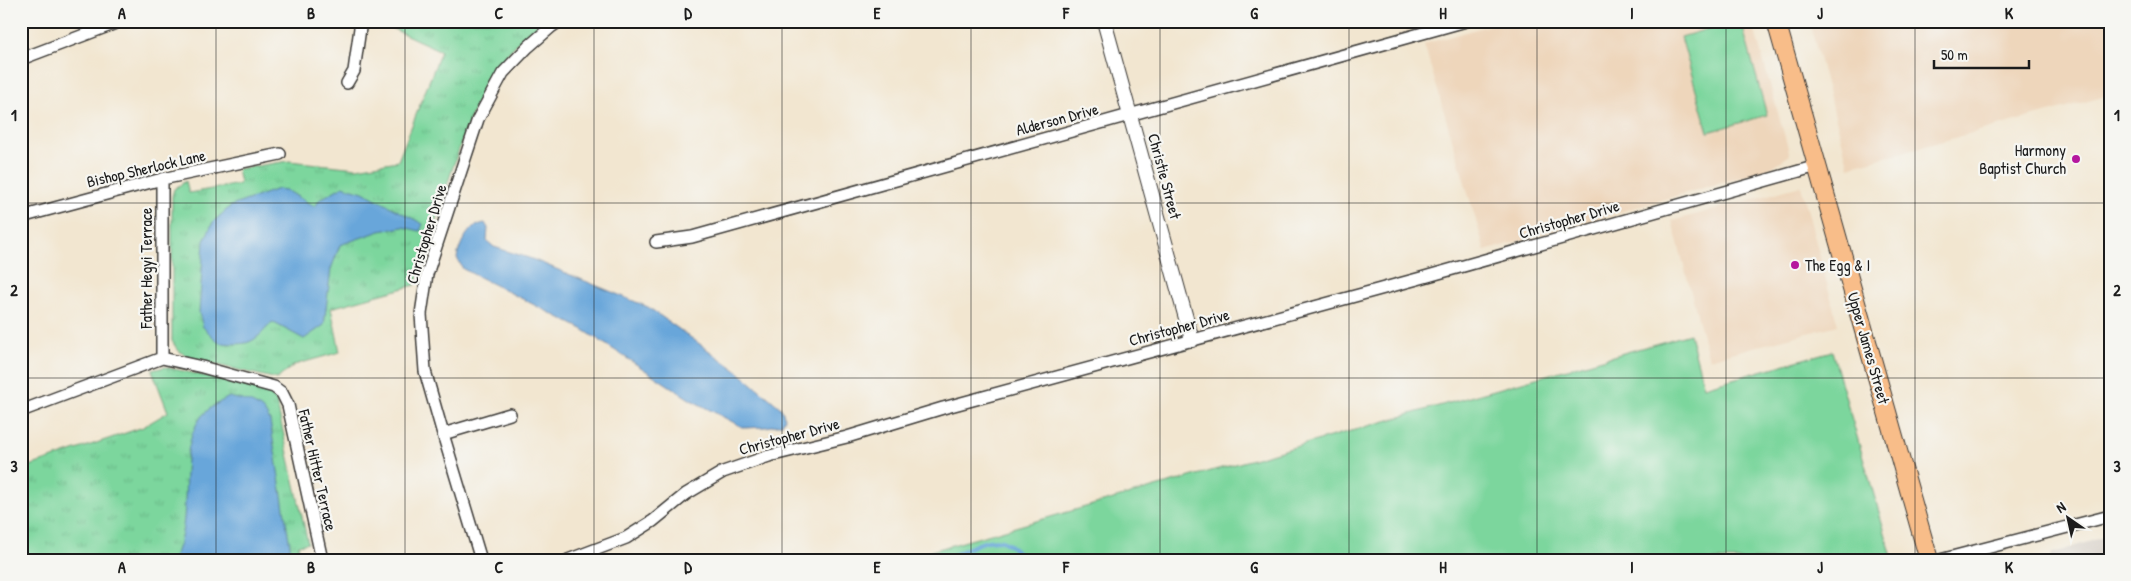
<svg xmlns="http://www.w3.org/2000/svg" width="2131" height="581" viewBox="0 0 2131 581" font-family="'Patrick Hand',sans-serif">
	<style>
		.built { fill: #eed6bb }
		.industrial { fill: #ccc2b9 }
		.grass { fill: #7bd69d; stroke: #4c795c }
		.park { fill: url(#park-tufts); stroke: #4c795c }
		.water { fill: #67a6da; stroke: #42617b }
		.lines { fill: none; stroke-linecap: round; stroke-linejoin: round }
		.stream { stroke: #67a6da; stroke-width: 4 }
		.minor-casing { stroke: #3c3a37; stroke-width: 14 }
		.tertiary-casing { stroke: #3c3a37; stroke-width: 16 }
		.primary-casing { stroke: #3c3a37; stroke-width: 20 }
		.minor { stroke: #fff; stroke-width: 11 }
		.tertiary { stroke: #fff; stroke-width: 14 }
		.primary { stroke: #f8bd89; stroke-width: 18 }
		.grid { fill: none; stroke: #1c1c1c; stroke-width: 1; stroke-opacity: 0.55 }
		.poi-dot { fill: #b5179e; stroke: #f6f6f2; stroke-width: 2 }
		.labels { text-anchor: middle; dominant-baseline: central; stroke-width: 4.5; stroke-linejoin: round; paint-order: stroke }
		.street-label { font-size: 16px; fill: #1c1c1c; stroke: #f6f6f2 }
		.poi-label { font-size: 16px; fill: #1c1c1c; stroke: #f6f6f2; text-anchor: end }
		.neatline { fill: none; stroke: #1c1c1c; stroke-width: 2 }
		.grid-label { font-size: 16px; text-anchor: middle; font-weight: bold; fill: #1c1c1c }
	</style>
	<defs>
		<pattern id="park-tufts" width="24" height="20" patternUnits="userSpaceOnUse" patternTransform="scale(1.25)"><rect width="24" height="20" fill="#7bd69d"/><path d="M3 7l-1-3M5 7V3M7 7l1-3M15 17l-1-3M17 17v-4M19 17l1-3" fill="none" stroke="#6ab787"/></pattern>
	</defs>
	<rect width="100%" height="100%" fill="#f6f6f2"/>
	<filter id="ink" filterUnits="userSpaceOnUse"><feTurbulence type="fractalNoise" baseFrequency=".02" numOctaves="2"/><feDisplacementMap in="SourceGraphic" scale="10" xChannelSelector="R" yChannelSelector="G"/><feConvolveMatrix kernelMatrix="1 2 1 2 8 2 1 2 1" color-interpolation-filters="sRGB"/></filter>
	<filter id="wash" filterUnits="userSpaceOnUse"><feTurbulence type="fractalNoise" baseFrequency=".0096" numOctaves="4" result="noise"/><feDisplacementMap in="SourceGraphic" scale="20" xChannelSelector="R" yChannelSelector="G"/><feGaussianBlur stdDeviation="1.12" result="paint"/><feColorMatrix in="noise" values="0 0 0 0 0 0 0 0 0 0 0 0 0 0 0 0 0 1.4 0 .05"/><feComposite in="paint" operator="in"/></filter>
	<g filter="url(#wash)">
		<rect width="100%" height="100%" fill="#f2e6d0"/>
		<!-- built -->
		<path class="built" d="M 1504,21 L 1752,21 L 1790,155 L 1769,169 L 1485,251 L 1424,44 Z
			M 1809,21 L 2110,21 L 2110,95 L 1849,167 Z
			M 1801,186 L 1838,325 L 1709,359 L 1672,221 Z"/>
		<!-- industrial -->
		<path class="industrial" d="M 2110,535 L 2110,560 L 2052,560 L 2051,554 Z"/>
		<!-- grass -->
		<path class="grass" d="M 1735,21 L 1741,21 L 1767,115 L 1708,132 L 1681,37 Z
			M 1690,334 L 1704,387 L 1832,351 L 1893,560 L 900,560 Z"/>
		<!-- park -->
		<path class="park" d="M 376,21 L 544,21 C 487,61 472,111 451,173 C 439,210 427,248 415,285 L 331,308 L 340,352 L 294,365 L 277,379 L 188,358 L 177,349 L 172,341 L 172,196 L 174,189 L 186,181 L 189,193 L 240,184 L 237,169 L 289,161 L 357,168 L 398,161 L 441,51 Z
			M 165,367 L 264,389 L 276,400 L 308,543 L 298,545 L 302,560 L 21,560 L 21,469 L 143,427 L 168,412 L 152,370 Z"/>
		<!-- water -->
		<path class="water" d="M 343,186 L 363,192 L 423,224 L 420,231 L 403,227 L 380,231 L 340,245 L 331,269 L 324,325 L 304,339 L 272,322 C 252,345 249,345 219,343 L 203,327 L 199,313 L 204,241 L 213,222 L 231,206 L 278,189 L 286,190 L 315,207 L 319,200 Z
			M 485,223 L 488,228 L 487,241 L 494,247 L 532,259 L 648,307 L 736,370 L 781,408 L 785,418 L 782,424 L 766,427 L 744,428 L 691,400 L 582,329 L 463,269 L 457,258 C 460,242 469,225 485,223 Z
			M 229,397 C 246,401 263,403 270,421 L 290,546 L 290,560 L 173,560 C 196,517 174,454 201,417 C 208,408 220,402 229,397 Z"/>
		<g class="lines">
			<!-- stream -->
			<path class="stream" d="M 948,560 L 951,556 C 978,545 1003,525 1022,560"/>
		</g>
	</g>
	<g filter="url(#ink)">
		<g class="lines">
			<defs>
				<path id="minor" d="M 21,59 L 121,21
					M 347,83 L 354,71 L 361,21
					M 21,217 L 162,179 L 280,154
					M 656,242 L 692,237 L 1466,21
					M 162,358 L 202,367 L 274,387 L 282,393 L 288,405 L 322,560
					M 162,358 L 162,179
					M 21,411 L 162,358
					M 443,434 L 510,414
					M 481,560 L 443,434 L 425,371 L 421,314 L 427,274 L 478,119 L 503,73 L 528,47 L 551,27 L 560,21
					M 568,560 L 626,538 L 653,521 L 686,494 L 723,472 L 769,456 L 847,437 L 943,408 L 1421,278 L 1817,166
					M 1940,560 L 2110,516"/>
				<path id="tertiary" d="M 1104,21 L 1192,340"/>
				<path id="primary" d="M 1776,21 L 1929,560"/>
			</defs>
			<!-- minor casing -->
			<use href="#minor" class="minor-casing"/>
			<!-- tertiary casing -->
			<use href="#tertiary" class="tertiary-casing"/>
			<!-- primary casing -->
			<use href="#primary" class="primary-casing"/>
			<!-- minor -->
			<use href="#minor" class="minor"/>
			<!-- tertiary -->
			<use href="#tertiary" class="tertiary"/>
			<!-- primary -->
			<use href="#primary" class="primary"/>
		</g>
	</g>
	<!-- grid -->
	<path class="grid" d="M 216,21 L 216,560M 405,21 L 405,560M 594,21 L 594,560M 782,21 L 782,560M 971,21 L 971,560M 1160,21 L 1160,560M 1349,21 L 1349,560M 1537,21 L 1537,560M 1726,21 L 1726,560M 1915,21 L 1915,560M 21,203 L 2110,203M 21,378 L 2110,378"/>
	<!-- markers -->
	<g class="poi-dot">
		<circle cx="2076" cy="159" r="5"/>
		<circle cx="1795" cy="265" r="5"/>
	</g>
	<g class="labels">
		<!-- street labels -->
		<g class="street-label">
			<text transform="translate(1057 119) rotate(-15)">Alderson Drive</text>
			<text transform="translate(146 168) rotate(-13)">Bishop Sherlock Lane</text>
			<text transform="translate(1165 176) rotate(75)">Christie Street</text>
			<text transform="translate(1569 219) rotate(-16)">Christopher Drive</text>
			<text transform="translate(426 234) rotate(-73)">Christopher Drive</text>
			<text transform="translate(146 268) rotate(-90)">Father Hegyi Terrace</text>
			<text transform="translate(1179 327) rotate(-15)">Christopher Drive</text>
			<text transform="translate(1869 348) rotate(74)">Upper James Street</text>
			<text transform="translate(789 436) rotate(-15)">Christopher Drive</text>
			<text transform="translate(318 470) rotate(77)">Father Hitter Terrace</text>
		</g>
		<!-- poi labels -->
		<g class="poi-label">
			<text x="2066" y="150">Harmony<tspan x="2066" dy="18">Baptist Church</tspan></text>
			<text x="1805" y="265" text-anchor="start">The Egg &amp; I</text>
		</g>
	</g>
	<!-- margin -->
	<rect width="2131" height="581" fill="none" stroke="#f6f6f2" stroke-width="55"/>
	<!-- north arrow -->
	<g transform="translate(2068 518) rotate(326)" stroke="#f6f6f2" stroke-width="4" paint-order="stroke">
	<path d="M0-4L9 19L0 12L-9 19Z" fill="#1c1c1c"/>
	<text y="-8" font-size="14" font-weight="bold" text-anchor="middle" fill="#1c1c1c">N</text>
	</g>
	<!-- scale -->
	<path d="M1934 60v8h95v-8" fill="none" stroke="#1c1c1c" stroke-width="2.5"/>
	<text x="1941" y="60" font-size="15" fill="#1c1c1c" stroke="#f6f6f2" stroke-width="4" paint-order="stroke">50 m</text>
	<rect x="28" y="28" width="2076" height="526" class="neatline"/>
	<g class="grid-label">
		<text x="122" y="19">A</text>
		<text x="311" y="19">B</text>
		<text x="499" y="19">C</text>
		<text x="688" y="19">D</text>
		<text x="877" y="19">E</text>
		<text x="1066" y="19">F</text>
		<text x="1254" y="19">G</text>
		<text x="1443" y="19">H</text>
		<text x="1632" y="19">I</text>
		<text x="1820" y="19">J</text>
		<text x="2009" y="19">K</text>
		<text x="14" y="121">1</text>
		<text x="2117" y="121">1</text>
		<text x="14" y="296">2</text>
		<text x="2117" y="296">2</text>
		<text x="14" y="472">3</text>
		<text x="2117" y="472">3</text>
		<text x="122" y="573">A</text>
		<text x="311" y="573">B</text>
		<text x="499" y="573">C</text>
		<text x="688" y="573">D</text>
		<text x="877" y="573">E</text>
		<text x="1066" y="573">F</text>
		<text x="1254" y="573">G</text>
		<text x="1443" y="573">H</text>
		<text x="1632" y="573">I</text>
		<text x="1820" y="573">J</text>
		<text x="2009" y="573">K</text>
	</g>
</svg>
